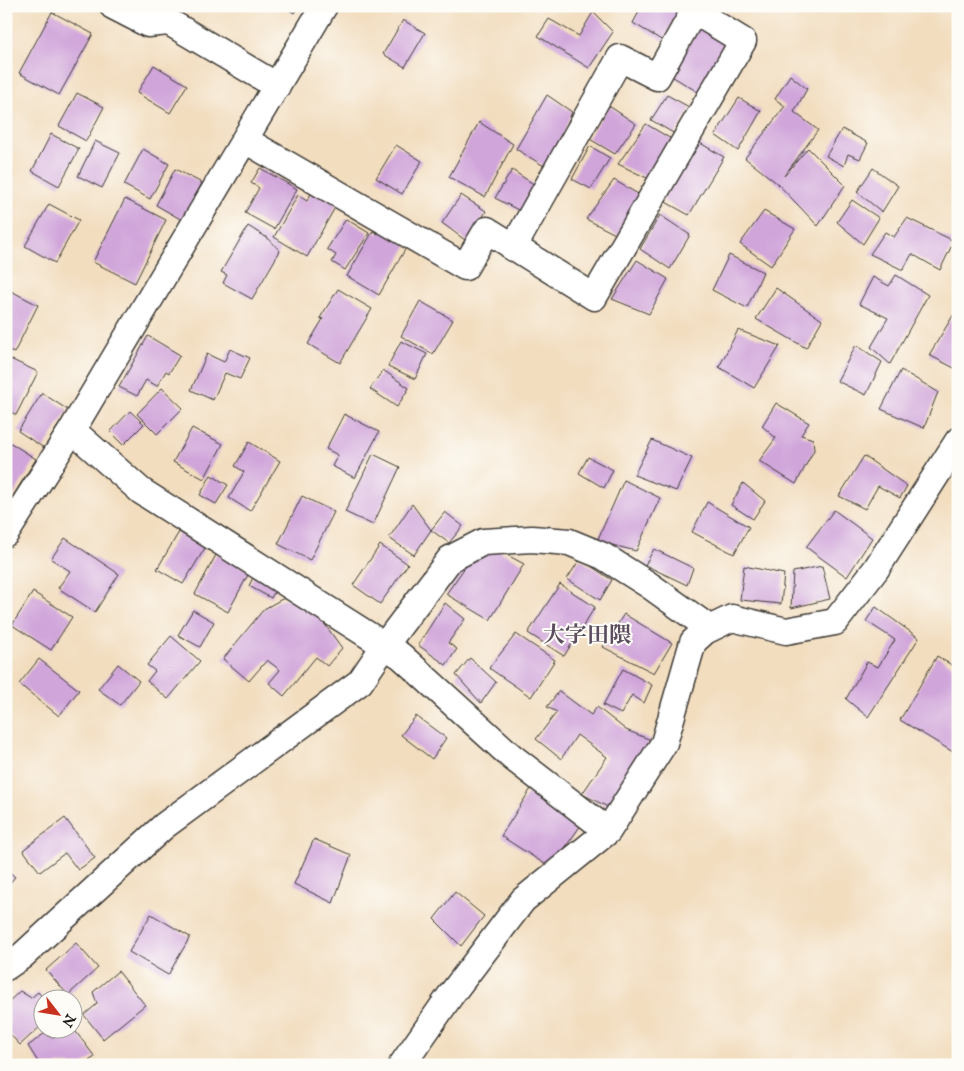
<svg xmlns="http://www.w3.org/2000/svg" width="964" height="1071" viewBox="0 0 964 1071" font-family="'IM FELL English','Noto Serif JP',serif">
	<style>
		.building { fill: #d0a5da }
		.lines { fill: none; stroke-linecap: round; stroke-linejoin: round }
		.minor-casing { stroke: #3c3934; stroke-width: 29 }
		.minor { stroke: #fff; stroke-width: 26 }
		.labels { text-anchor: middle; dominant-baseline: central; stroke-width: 4; stroke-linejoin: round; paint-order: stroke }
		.quarter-label { font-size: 22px; font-weight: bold; fill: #5b4c5e; stroke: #fdfcf7 }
	</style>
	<rect width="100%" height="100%" fill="#fdfcf7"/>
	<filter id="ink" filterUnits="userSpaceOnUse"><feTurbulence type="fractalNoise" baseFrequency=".02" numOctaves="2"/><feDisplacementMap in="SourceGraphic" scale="10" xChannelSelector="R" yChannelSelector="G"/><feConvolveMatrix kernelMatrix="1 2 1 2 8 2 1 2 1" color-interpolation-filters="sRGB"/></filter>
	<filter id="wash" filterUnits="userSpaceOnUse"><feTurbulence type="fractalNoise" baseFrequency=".0096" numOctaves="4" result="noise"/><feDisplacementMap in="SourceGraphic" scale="20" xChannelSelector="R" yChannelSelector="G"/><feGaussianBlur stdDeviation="1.12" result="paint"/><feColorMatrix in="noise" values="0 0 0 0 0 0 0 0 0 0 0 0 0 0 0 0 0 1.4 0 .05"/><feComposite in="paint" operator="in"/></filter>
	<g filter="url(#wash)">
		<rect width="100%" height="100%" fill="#f2ddbf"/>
		<g id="blocks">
			<!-- building -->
			<path class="building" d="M 6,6 L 13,6 L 7,34 L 6,33 Z
				M 284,6 L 298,6 L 294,13 Z
				M 642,6 L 682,6 L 663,41 L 633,23 Z
				M 52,12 L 93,34 L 59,95 L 19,73 Z
				M 593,12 L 613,32 L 589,68 L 538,36 L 549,19 L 579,36 Z
				M 403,20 L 425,33 L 405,67 L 383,54 Z
				M 701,25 L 735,49 L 706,97 L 670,75 Z
				M 154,65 L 187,85 L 170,113 L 137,93 Z
				M 790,75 L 807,89 L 794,112 L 818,130 L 784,176 L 808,148 L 845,185 L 818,226 L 778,184 L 745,158 L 785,106 L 775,99 Z
				M 77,93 L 104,107 L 86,141 L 59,126 Z
				M 547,95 L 572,112 L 549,169 L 516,149 Z
				M 667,95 L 691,108 L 675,134 L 651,120 Z
				M 739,98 L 761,111 L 738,151 L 715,135 Z
				M 609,106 L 636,124 L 615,154 L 588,138 Z
				M 479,122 L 513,144 L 485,197 L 449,177 Z
				M 646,124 L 673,140 L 651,180 L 618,164 Z
				M 842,129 L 868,143 L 860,159 L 848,154 L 844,166 L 826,156 Z
				M 51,134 L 79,149 L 59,186 L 32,171 Z
				M 95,141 L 120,153 L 102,188 L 78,176 Z
				M 700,143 L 724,157 L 689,215 L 662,200 Z
				M 396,145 L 422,161 L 402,194 L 376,178 Z
				M 590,146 L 610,158 L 591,189 L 572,179 Z
				M 143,149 L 169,164 L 150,199 L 124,185 Z
				M 260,168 L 297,189 L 274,229 L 245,213 L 259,188 L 251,183 Z
				M 873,168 L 898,186 L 882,212 L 857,192 Z
				M 175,169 L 202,183 L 182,220 L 156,205 Z
				M 512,170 L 535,185 L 522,212 L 495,198 Z
				M 614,180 L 645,198 L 623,238 L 586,219 Z
				M 313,190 L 337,204 L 307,257 L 274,237 L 298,195 L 307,201 Z
				M 461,195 L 486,211 L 469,243 L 442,223 Z
				M 125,199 L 166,220 L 135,283 L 93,262 Z
				M 852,200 L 879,218 L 863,244 L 837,222 Z
				M 49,204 L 79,220 L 55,263 L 25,246 Z
				M 764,211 L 795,229 L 771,266 L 740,244 Z
				M 660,215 L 690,235 L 670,269 L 640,249 Z
				M 907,218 L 954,241 L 940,270 L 912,254 L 903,270 L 870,254 L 885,232 L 894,237 Z
				M 346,219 L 369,233 L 345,270 L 332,262 L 336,255 L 327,249 Z
				M 248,226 L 269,239 L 280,251 L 252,299 L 223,283 L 227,275 L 221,272 Z
				M 381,230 L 407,246 L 379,295 L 347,276 L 373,231 L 378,234 Z
				M 729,255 L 763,272 L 747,308 L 712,290 Z
				M 637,260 L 668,279 L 649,314 L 612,299 Z
				M 896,275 L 928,295 L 890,364 L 871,347 L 888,318 L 859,304 L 873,277 L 889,286 Z
				M 776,288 L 822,320 L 806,348 L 756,319 Z
				M 338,289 L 372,309 L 340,363 L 308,344 L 323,319 L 320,318 Z
				M 11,291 L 38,305 L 14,353 L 6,349 L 6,301 Z
				M 420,301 L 453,320 L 433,354 L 401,336 Z
				M 954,314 L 958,316 L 958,370 L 929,355 Z
				M 738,330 L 780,346 L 754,388 L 719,367 Z
				M 148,336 L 180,355 L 169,373 L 166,371 L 157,386 L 146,380 L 137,396 L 119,387 Z
				M 401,341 L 427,354 L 415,379 L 388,366 Z
				M 856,345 L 882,362 L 866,395 L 837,381 Z
				M 230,349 L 250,358 L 240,379 L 225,373 L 213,400 L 191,390 L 207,354 L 224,362 Z
				M 6,357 L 38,372 L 16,415 L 6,409 Z
				M 383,370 L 409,388 L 397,407 L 370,389 Z
				M 901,370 L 938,392 L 924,428 L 881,409 Z
				M 162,388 L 183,408 L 157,434 L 137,414 Z
				M 42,393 L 68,410 L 44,448 L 18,431 Z
				M 776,403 L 809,423 L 801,435 L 813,439 L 814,450 L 796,484 L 759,461 L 776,438 L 762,426 Z
				M 130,411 L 144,424 L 123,445 L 110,432 Z
				M 344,414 L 379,432 L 355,478 L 332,466 L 338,455 L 326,449 Z
				M 192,428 L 223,444 L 204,479 L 173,462 Z
				M 6,440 L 36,459 L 6,507 Z
				M 652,440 L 692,458 L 676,491 L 634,475 Z
				M 249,442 L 280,461 L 250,511 L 229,498 L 244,472 L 235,466 Z
				M 373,454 L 400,467 L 373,525 L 345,512 Z
				M 864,456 L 907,486 L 900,498 L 878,486 L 865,509 L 839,496 Z
				M 588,457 L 613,470 L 604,488 L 579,473 Z
				M 211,475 L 228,485 L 216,504 L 200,495 Z
				M 624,480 L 660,498 L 636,551 L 597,541 Z
				M 743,483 L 765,501 L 753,519 L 731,505 Z
				M 302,496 L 334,512 L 310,560 L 278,544 Z
				M 707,502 L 749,527 L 734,554 L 692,532 Z
				M 412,504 L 431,530 L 414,555 L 389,538 Z
				M 834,510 L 872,538 L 847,577 L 806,547 Z
				M 445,512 L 463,526 L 449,543 L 431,530 Z
				M 179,532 L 205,548 L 183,584 L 157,569 Z
				M 65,538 L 119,574 L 95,612 L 58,588 L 70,571 L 51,559 Z
				M 483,542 L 524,564 L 490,620 L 446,594 Z
				M 380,545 L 408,564 L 380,604 L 353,585 Z
				M 654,549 L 693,568 L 687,585 L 645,565 Z
				M 217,553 L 250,571 L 228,612 L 195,594 Z
				M 580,559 L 612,580 L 600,600 L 567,579 Z
				M 744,566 L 784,574 L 781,604 L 740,600 Z
				M 822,566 L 830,599 L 791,608 L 793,572 Z
				M 256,571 L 279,583 L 271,598 L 249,586 Z
				M 560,584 L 595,607 L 564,656 L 528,633 Z
				M 33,592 L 72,617 L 51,650 L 12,625 Z
				M 305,597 L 342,648 L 327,666 L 316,657 L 284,696 L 269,683 L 280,670 L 267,660 L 249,681 L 223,659 L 264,609 L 282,599 Z
				M 445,603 L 465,619 L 448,643 L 457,649 L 446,665 L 418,645 Z
				M 876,607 L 919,638 L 868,717 L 846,699 L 867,662 L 878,667 L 895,640 L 866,621 Z
				M 193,610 L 214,622 L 200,647 L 178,635 Z
				M 624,614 L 672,643 L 654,673 L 603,647 Z
				M 516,634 L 555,660 L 531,697 L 489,668 Z
				M 171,636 L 200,661 L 168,699 L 147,681 L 155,671 L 147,665 Z
				M 937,656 L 958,669 L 958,755 L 900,720 Z
				M 470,658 L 496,682 L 481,703 L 456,675 Z
				M 39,659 L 79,690 L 59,716 L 19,684 Z
				M 118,664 L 139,681 L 120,705 L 98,689 Z
				M 623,669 L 652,685 L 644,703 L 632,695 L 621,714 L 603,705 Z
				M 559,691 L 591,715 L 597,707 L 626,730 L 651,740 L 610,808 L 582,794 L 607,757 L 577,735 L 561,759 L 536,739 L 557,712 L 547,707 Z
				M 416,716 L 446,738 L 432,759 L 401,735 Z
				M 532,787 L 581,825 L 551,868 L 501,836 Z
				M 65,818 L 95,858 L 78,870 L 65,853 L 40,872 L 23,850 Z
				M 314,839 L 351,855 L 333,903 L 294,884 Z
				M 6,869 L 15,877 L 6,887 Z
				M 455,892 L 484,916 L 461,946 L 434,919 Z
				M 151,914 L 190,937 L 168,975 L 129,952 Z
				M 76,943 L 98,968 L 68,995 L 46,970 Z
				M 118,971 L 145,1005 L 103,1039 L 84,1015 L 97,1004 L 93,992 Z
				M 20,991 L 31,998 L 38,992 L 42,997 L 42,1025 L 20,1045 L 6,1030 L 6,1023 L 10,1020 L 6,1016 L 6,1004 Z
				M 65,1028 L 73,1028 L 95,1057 L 82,1065 L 40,1065 L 28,1046 L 45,1033 L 52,1038 Z"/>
		</g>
	</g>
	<g filter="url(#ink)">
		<use href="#blocks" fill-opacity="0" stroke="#3c3934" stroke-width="1"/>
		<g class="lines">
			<defs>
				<path id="minor" d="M 113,6 L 148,24 L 169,22 L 277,86
					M 245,140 L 465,267 L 487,230 L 594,297 L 743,41 L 694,11 L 657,77 L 620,58 L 513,248
					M 72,430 L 141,491 L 401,656 L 512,757 L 608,831
					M 6,533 L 72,430 L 324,6
					M 6,967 L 22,956 L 164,826 L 360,682 L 385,645 L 450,559 L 483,542 L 532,539 L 569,542 L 603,556 L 649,585 L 709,628
					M 402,1065 L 450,996 L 523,900 L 608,831 L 664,743 L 693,642 L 705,631 L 732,618 L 786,631 L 835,622 L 876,569 L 958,441"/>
			</defs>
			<!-- minor casing -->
			<use href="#minor" class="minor-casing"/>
			<!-- minor -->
			<use href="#minor" class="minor"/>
		</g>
	</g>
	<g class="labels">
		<!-- quarter labels -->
		<g class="quarter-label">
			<text x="587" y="636">大字田隈</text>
		</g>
	</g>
	<!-- margin -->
	<rect width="964" height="1071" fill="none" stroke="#fdfcf7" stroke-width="25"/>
	<!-- north arrow -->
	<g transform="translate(58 1014) rotate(121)"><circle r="24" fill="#fdfcf7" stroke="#a3a29f"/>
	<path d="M0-4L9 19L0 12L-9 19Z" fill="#c8321e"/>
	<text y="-8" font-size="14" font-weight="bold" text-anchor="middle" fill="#1c1c1c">N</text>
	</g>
</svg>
